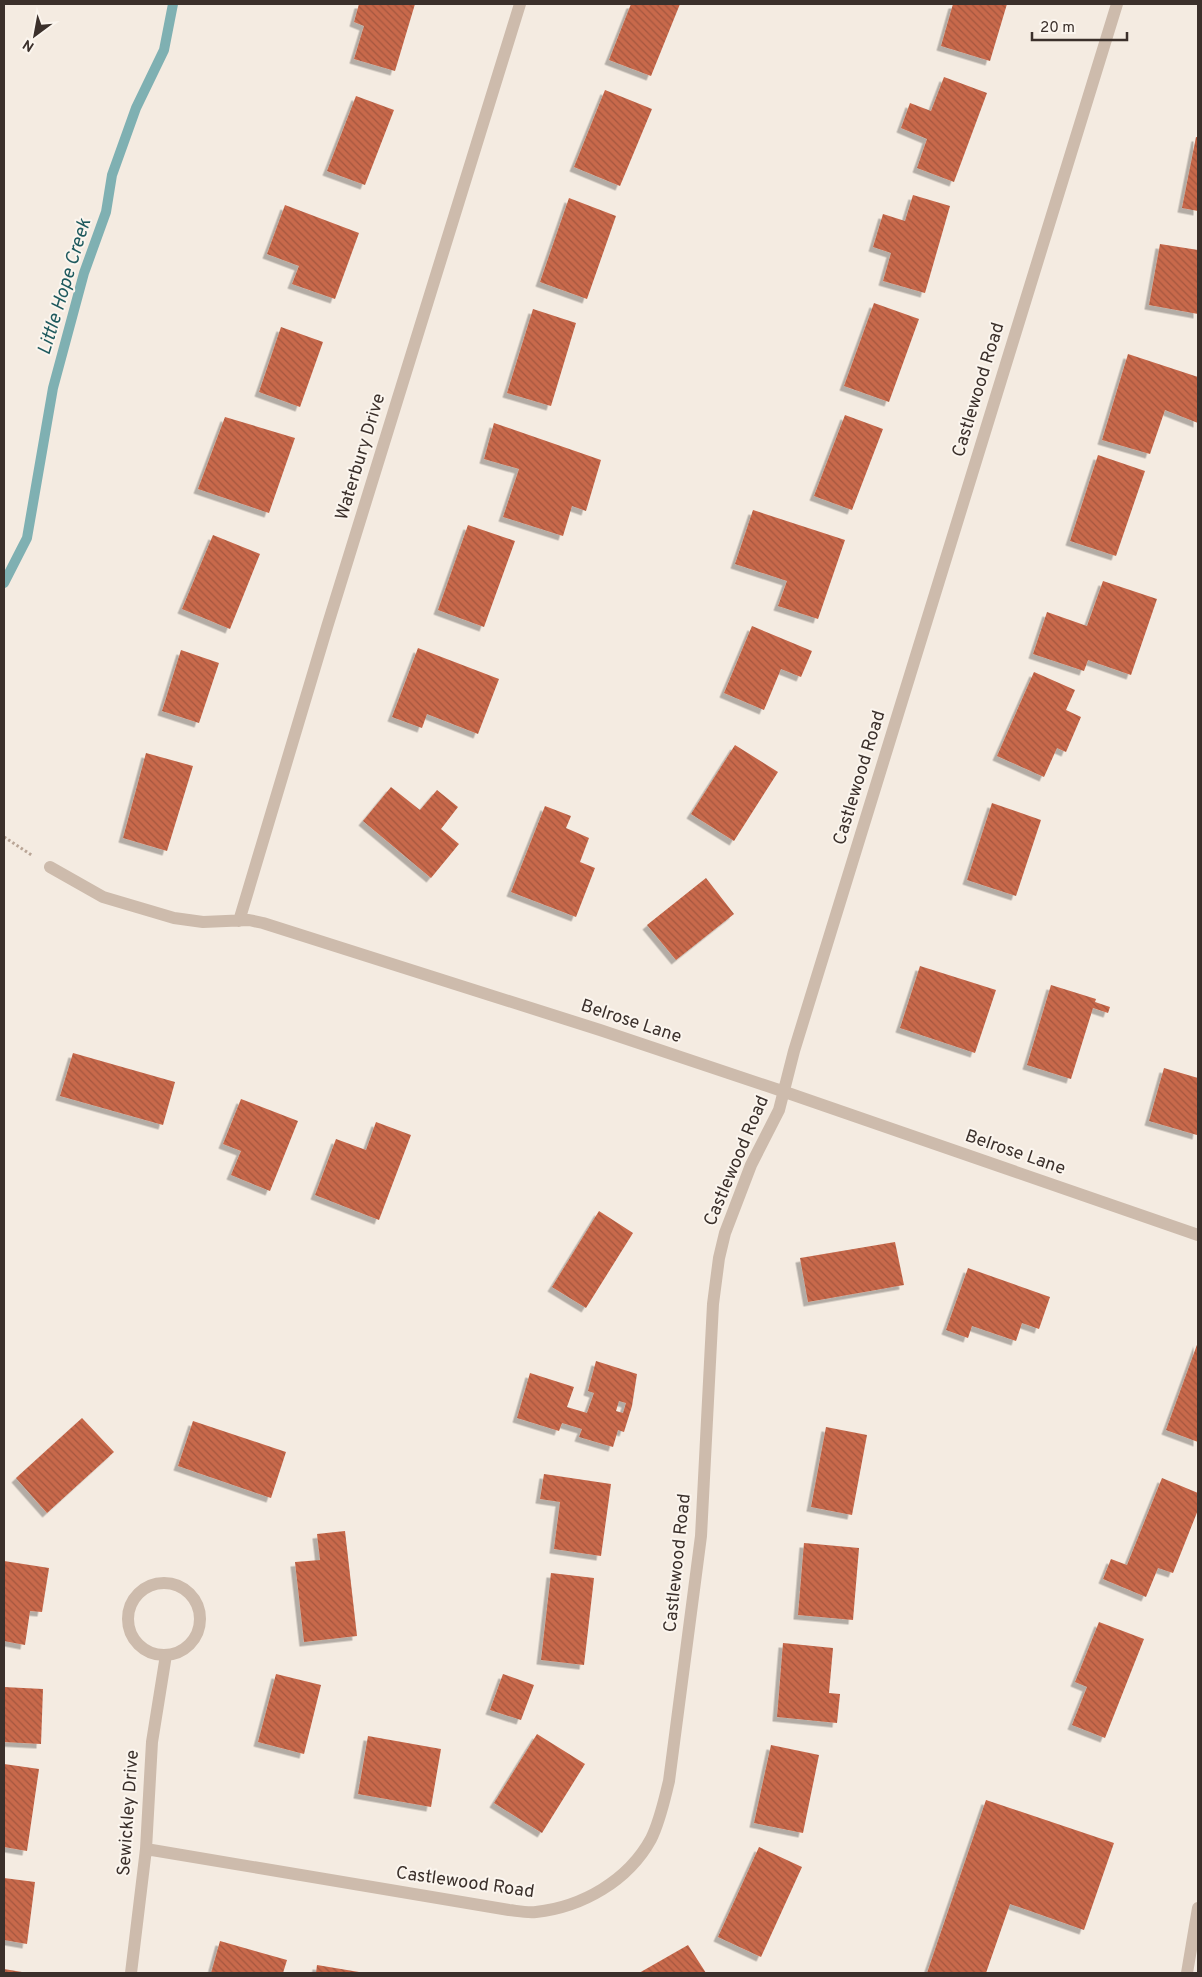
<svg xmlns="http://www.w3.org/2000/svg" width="1202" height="1977" viewBox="0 0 1202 1977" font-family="Overpass,sans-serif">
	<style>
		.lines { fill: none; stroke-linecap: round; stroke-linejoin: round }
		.stream { stroke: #7fb0b2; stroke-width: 10 }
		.building { fill: url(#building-back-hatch); fill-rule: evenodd; filter: url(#shadow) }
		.path { stroke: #b9a596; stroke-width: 3; stroke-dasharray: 2.5 2.5; stroke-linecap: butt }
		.minor { stroke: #cdbbac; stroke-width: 12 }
		.tertiary { stroke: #cdbbac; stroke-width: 12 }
		.labels { text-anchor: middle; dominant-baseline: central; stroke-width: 4; stroke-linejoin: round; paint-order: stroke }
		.street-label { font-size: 18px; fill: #3b302b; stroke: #fbf5ee }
		.water-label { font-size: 19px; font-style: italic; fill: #1f5a5e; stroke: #fbf5ee }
	</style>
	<defs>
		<pattern id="building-back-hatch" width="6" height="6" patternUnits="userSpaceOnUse" patternTransform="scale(1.25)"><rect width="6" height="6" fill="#c8694b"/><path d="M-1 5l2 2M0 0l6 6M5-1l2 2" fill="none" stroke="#a4573f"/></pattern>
		<filter id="shadow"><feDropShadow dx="-4.5" dy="4.5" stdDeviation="0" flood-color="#0004"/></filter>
	</defs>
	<rect width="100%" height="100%" fill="#f4ebe1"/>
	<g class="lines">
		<!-- stream -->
		<path class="stream" d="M 4,583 L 27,538 L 53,388 L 84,273 L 106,212 L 112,175 L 136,108 L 164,50 L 173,4"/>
	</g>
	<!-- building -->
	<path class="building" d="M 359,4 L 415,4 L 395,71 L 354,59 L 364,26 L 354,22 Z
		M 631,4 L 680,4 L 651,76 L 609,60 Z
		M 953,4 L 1007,4 L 990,61 L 941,46 Z
		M 944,77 L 987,93 L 954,182 L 917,168 L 927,139 L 901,128 L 910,103 L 931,111 Z
		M 605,90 L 652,109 L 620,186 L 574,167 Z
		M 356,96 L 394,110 L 365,185 L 327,171 Z
		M 1196,137 L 1198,137 L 1198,211 L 1182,208 Z
		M 913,195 L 950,206 L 925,293 L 883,281 L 891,253 L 873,247 L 883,214 L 905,221 Z
		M 569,198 L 616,216 L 587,299 L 540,282 Z
		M 285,205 L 359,233 L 335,299 L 292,284 L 299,266 L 267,254 Z
		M 1160,244 L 1198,250 L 1198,314 L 1149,305 Z
		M 874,303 L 919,319 L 889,402 L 844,386 Z
		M 533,309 L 576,323 L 551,406 L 507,393 Z
		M 281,327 L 323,342 L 300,407 L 259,392 Z
		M 1128,354 L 1198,377 L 1198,423 L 1165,410 L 1150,454 L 1102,440 Z
		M 845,415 L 883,429 L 852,510 L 814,496 Z
		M 225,417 L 295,438 L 269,513 L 198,489 Z
		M 494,423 L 601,460 L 586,511 L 572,506 L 563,536 L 503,517 L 519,469 L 484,459 Z
		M 1098,455 L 1145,471 L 1116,556 L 1070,541 Z
		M 753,510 L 845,540 L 818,619 L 778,606 L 787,581 L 735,564 Z
		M 468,525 L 515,541 L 484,627 L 438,610 Z
		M 213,535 L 260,554 L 230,629 L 182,609 Z
		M 1103,581 L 1157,599 L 1131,675 L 1088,660 L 1084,671 L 1033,654 L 1047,612 L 1087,626 Z
		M 752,626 L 812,651 L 801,677 L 781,669 L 764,710 L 724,693 Z
		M 418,648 L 499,679 L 478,734 L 427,714 L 422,728 L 392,717 Z
		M 181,650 L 219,663 L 199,723 L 162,711 Z
		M 1034,672 L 1075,690 L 1066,710 L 1081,717 L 1066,752 L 1057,748 L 1044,777 L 997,756 Z
		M 735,745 L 778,772 L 734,841 L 691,814 Z
		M 146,753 L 193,766 L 167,851 L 123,838 Z
		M 391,787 L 420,810 L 437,790 L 458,807 L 441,829 L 459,844 L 431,878 L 363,821 Z
		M 992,803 L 1041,820 L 1016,896 L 967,880 Z
		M 545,806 L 571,816 L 566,828 L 589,838 L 580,862 L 595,868 L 576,917 L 511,892 Z
		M 706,878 L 734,914 L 676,960 L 647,925 Z
		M 920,966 L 996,990 L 975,1053 L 900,1028 Z
		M 1051,985 L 1096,999 L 1095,1002 L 1110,1007 L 1108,1013 L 1093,1008 L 1071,1079 L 1027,1065 Z
		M 73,1053 L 175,1082 L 163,1125 L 60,1096 Z
		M 1164,1068 L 1198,1078 L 1198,1129 L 1197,1135 L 1149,1121 Z
		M 241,1099 L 298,1121 L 270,1191 L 231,1175 L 241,1151 L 223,1144 Z
		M 376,1122 L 411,1135 L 379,1220 L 315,1195 L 336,1139 L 366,1150 Z
		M 599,1211 L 633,1233 L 586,1308 L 552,1287 Z
		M 895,1242 L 904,1285 L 808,1302 L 800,1258 Z
		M 968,1268 L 1050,1297 L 1039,1329 L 1022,1323 L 1016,1341 L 972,1326 L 968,1338 L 946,1330 Z
		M 1198,1342 L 1198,1442 L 1166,1430 Z
		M 596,1361 L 637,1374 L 632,1406 L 624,1432 L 618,1430 L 613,1447 L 579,1437 L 582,1429 L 562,1423 L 559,1431 L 517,1418 L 530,1373 L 574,1387 L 567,1407 L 587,1413 L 594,1393 L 588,1391 ZM 619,1401 L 626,1403 L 623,1413 L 616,1411 Z
		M 82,1418 L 114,1452 L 47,1513 L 16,1478 Z
		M 193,1421 L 286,1452 L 271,1498 L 178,1466 Z
		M 826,1427 L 867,1435 L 852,1515 L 811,1507 Z
		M 544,1474 L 611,1484 L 601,1556 L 554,1549 L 560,1502 L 540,1499 Z
		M 1162,1478 L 1198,1493 L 1198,1510 L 1173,1573 L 1158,1568 L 1146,1597 L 1103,1579 L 1111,1559 L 1127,1565 Z
		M 345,1531 L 357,1636 L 304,1642 L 295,1562 L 320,1560 L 317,1534 Z
		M 804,1543 L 859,1548 L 853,1620 L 798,1615 Z
		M 4,1561 L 49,1568 L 42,1612 L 30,1611 L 25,1645 L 4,1641 Z
		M 551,1573 L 594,1578 L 584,1665 L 541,1660 Z
		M 1099,1622 L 1144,1639 L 1105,1738 L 1072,1725 L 1087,1687 L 1075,1682 Z
		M 783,1643 L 833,1648 L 829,1693 L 840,1694 L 837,1723 L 777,1717 Z
		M 276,1674 L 321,1685 L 304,1754 L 258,1742 Z
		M 503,1674 L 534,1685 L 521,1720 L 490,1710 Z
		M 4,1687 L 43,1689 L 41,1744 L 4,1742 Z
		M 537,1734 L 585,1764 L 542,1833 L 494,1803 Z
		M 368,1736 L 441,1749 L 431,1807 L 358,1794 Z
		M 771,1745 L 819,1755 L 803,1833 L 754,1823 Z
		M 4,1764 L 39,1769 L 27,1851 L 4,1847 Z
		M 986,1800 L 1114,1843 L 1084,1930 L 1010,1904 L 986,1973 L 927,1973 Z
		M 759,1847 L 802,1867 L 761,1957 L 718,1937 Z
		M 4,1878 L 35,1882 L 27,1944 L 4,1940 Z
		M 220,1941 L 287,1960 L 283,1973 L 211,1973 Z
		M 688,1945 L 706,1973 L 639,1973 Z
		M 317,1965 L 359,1972 L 359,1973 L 316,1973 Z
		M 4,1969 L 22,1972 L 22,1973 L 4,1973 Z"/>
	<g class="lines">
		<!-- path -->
		<path class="path" d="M 4,837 L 33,856"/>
		<!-- minor -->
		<path class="minor" d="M 50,867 L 103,897 L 174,918 L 203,922 L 249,920 L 263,923 L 600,1030 L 785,1092 L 1198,1235
			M 239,921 L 327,627 L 520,4
			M128 1619a36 36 0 1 1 72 0a36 36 0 1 1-72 0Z
			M 146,1849 L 509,1910 C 518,1911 527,1913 536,1912 C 582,1907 628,1881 651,1839 C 660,1821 664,1801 669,1781 L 701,1536 L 713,1304 L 719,1258 L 725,1233 L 751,1165 L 779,1110 L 794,1051 L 1117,4
			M 131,1973 L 146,1849 L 152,1742 L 166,1655"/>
		<!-- tertiary -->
		<path class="tertiary" d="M 1187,1973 L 1198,1908"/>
	</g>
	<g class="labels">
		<!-- street labels -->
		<g class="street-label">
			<text transform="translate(979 390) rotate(-73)">Castlewood Road</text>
			<text transform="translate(361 457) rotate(-73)">Waterbury Drive</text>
			<text transform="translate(860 778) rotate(-73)">Castlewood Road</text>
			<text transform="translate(631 1022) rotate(18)">Belrose Lane</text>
			<text transform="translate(1015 1153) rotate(19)">Belrose Lane</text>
			<text transform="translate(737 1161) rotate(-67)">Castlewood Road</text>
			<text transform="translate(678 1563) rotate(-84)">Castlewood Road</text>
			<text transform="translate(129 1813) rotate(-86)">Sewickley Drive</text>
			<text transform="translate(465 1883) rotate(8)">Castlewood Road</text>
		</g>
		<!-- water labels -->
		<g class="water-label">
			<text transform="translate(65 287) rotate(-73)">Little Hope Creek</text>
		</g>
	</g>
	<!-- border -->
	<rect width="1202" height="1977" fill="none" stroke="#3b302b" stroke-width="10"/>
	<!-- north arrow -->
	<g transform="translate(35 35) rotate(212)" stroke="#fbf5ee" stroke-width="4" paint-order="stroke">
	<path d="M0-4L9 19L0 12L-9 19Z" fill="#3b302b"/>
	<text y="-8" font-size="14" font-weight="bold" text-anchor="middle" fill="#3b302b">N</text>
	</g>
	<!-- scale -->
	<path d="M1032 32v8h95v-8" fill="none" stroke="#3b302b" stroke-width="2.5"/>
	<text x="1040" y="32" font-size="15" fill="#3b302b" stroke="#fbf5ee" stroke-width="4" paint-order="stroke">20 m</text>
</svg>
